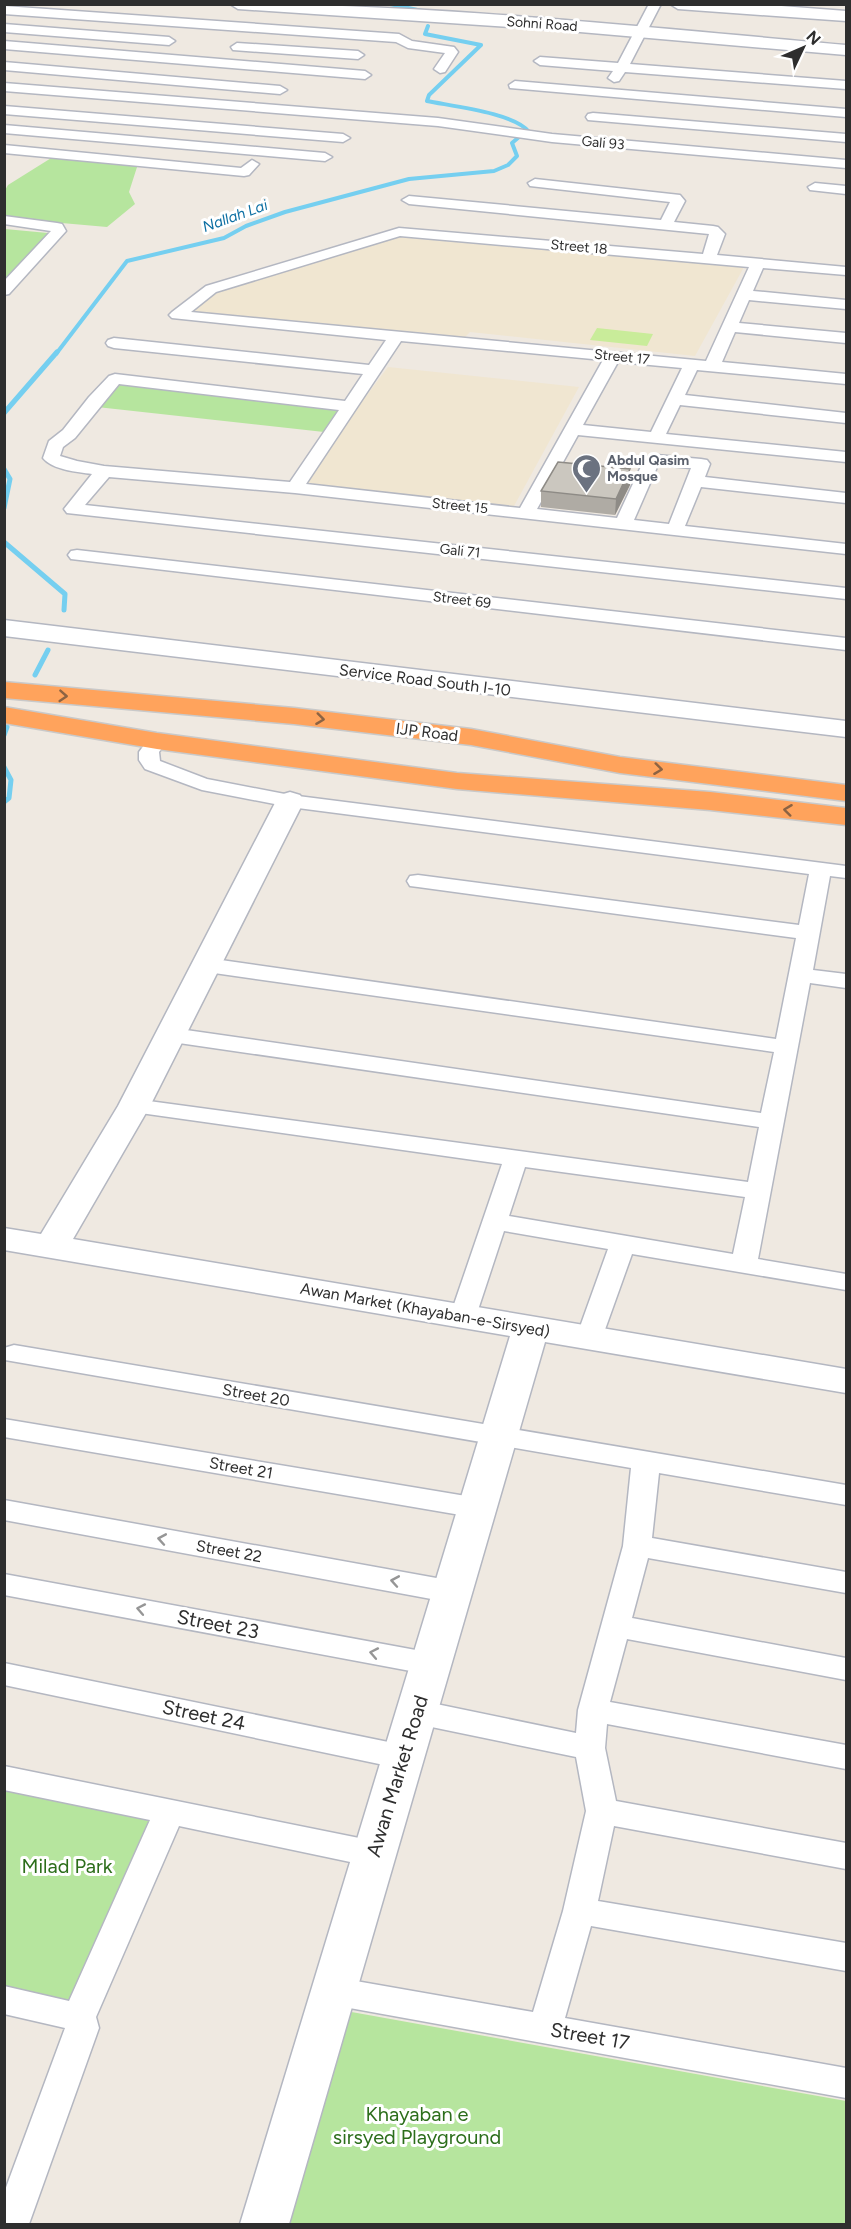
<svg xmlns="http://www.w3.org/2000/svg" width="851" height="2229" viewBox="0 0 851 2229" font-family="Figtree,sans-serif">
	<style>
		.education { fill: #f0e6d1 }
		.green { fill: #b6e59e }
		.pitch { fill: #c9ec9a }
		.lines { fill: none; stroke-linecap: round; stroke-linejoin: round }
		.stream-far1 { stroke: #75cff0; stroke-width: 4 }
		.stream { stroke: #75cff0; stroke-width: 5 }
		.street-casing { stroke: #b4b7c1; stroke-width: 3 }
		.secondary-casing { stroke: #b4b7c1; stroke-width: 3 }
		.highway-casing { stroke: #c9c9c9; stroke-width: 3 }
		.street { fill: #fff; fill-rule: evenodd }
		.secondary { fill: #fff; fill-rule: evenodd }
		.highway { fill: #ffa35c; fill-rule: evenodd }
		.wall { fill: #afaba4 }
		.shaded-wall { fill: #8e8b86 }
		.building { fill: #cbc7bf; stroke: #8e8b86; stroke-width: 1.5 }
		.oneway { stroke: #8c6343 }
		.oneway2 { stroke: #969696 }
		.labels { text-anchor: middle; dominant-baseline: central; stroke-width: 6; stroke-linejoin: round; paint-order: stroke }
		.far-street-label { font-size: 14px; fill: #2e2e2e; stroke: #fff }
		.far-worship-label { font-size: 14px; font-weight: bold; fill: #5b616d; stroke: #fff; text-anchor: start }
		.far-water-label { font-size: 15px; font-style: italic; fill: #0d6fa3; stroke: #fff }
		.street-label { font-size: 16px; fill: #2e2e2e; stroke: #fff }
		.near-street-label { font-size: 20px; fill: #2e2e2e; stroke: #fff }
		.near-park-label { font-size: 20px; fill: #2c6e1b; stroke: #fff }
	</style>
	<rect width="100%" height="100%" fill="#efe9e1"/>
	<!-- education -->
	<path class="education" d="M 396,237 L 744,267 L 695,356 L 470,332 L 459,343 L 185,314 L 220,291 Z
		M 388,367 L 579,387 L 514,506 L 299,485 Z"/>
	<!-- green -->
	<path class="green" d="M 56,155 L 138,164 L 129,192 L 135,204 L 107,227 L 5,218 L 4,192 L 8,185 Z
		M 5,229 L 48,233 L 5,283 Z
		M 117,383 L 341,407 L 324,432 L 97,407 Z
		M 5,1788 L 154,1817 L 77,2009 L 5,1992 Z
		M 346,2011 L 846,2101 L 846,2224 L 283,2224 Z"/>
	<!-- pitch -->
	<path class="pitch" d="M 597,328 L 653,334 L 647,346 L 590,340 Z"/>
	<g class="lines">
		<!-- stream-far1 -->
		<path class="stream-far1" d="M 390,4 L 422,11
			M 428,26 L 425,34 L 481,45 L 429,95 L 427,101 C 451,106 515,113 529,132
			M 56,354 L 127,261 L 224,238 L 246,226 L 285,212 L 409,179 L 494,171 L 508,165 L 517,156 L 512,143 L 519,137"/>
		<!-- stream -->
		<path class="stream" d="M 4,413 L 57,352
			M 4,469 L 10,479 L 4,508
			M 4,542 L 65,594 L 64,610
			M 35,675 L 48,650
			M 4,735 L 7,727
			M 4,767 L 11,780 L 9,798 L 4,802"/>
		<defs>
			<path id="street" d="M 649,4 L 661,4 L 630,64 L 846,81 L 846,89 L 625,72 L 619,81 L 614,82 L 608,78 L 613,71 L 540,65 L 534,61 L 540,57 L 618,63 Z
				M 4,6 L 399,34 L 412,41 L 454,47 L 458,52 L 445,72 L 440,73 L 434,69 L 445,53 L 408,48 L 396,42 L 4,14 Z
				M 4,24 L 169,37 L 175,41 L 169,45 L 4,32 Z
				M 4,41 L 365,71 L 371,75 L 365,79 L 4,49 Z
				M 237,43 L 358,51 L 364,55 L 358,59 L 233,50 L 231,47 Z
				M 4,62 L 280,86 L 287,90 L 280,94 L 4,70 Z
				M 515,81 L 846,109 L 846,117 L 510,88 L 509,85 Z
				M 4,83 L 438,118 L 552,134 L 846,160 L 846,168 L 552,142 L 438,126 L 4,91 Z
				M 4,106 L 343,134 L 350,138 L 343,142 L 4,114 Z
				M 593,113 L 846,134 L 846,142 L 588,120 L 586,117 L 588,114 Z
				M 4,125 L 325,153 L 332,157 L 325,161 L 4,133 Z
				M 4,145 L 241,168 L 252,160 L 259,164 L 249,175 L 244,176 L 4,153 Z
				M 535,179 L 680,195 L 685,201 L 674,222 L 713,226 L 718,227 L 725,234 L 717,255 L 846,267 L 846,275 L 763,268 L 753,291 L 846,300 L 846,309 L 749,300 L 739,323 L 846,333 L 846,343 L 735,332 L 722,362 L 846,374 L 846,384 L 697,370 L 685,395 L 846,413 L 846,423 L 680,405 L 666,434 L 846,452 L 846,462 L 578,435 L 537,509 L 617,518 L 645,458 L 656,455 L 701,459 L 707,460 L 710,464 L 705,477 L 846,493 L 846,503 L 701,487 L 685,526 L 846,544 L 846,554 L 295,493 L 109,477 L 85,505 L 846,588 L 846,599 L 67,513 L 64,509 L 92,474 C 77,472 53,470 43,458 L 49,441 L 63,430 L 89,397 L 109,376 L 115,374 L 345,401 L 363,374 L 114,348 L 108,346 L 106,343 L 108,340 L 114,338 L 369,365 L 386,340 L 172,318 L 169,315 L 172,312 L 206,286 L 399,228 L 703,254 L 709,234 L 409,204 L 402,200 L 409,196 L 661,220 L 670,202 L 530,186 L 528,183 ZM 400,236 L 749,267 L 706,361 L 191,312 L 216,292 ZM 401,341 L 603,360 L 520,508 L 306,484 ZM 618,362 L 682,368 L 651,432 L 583,425 ZM 119,384 L 339,410 L 290,482 L 104,466 L 77,461 L 60,456 L 63,447 L 75,438 ZM 658,465 L 691,468 L 669,524 L 634,520 Z
				M 815,183 L 846,186 L 846,194 L 810,190 L 808,187 Z
				M 4,216 L 57,223 L 62,224 L 66,231 L 9,294 L 4,295 L 4,281 L 51,231 L 4,224 Z
				M 77,550 L 846,638 L 846,650 L 71,559 L 68,555 L 71,551 Z
				M 157,735 L 164,737 L 167,741 L 159,752 L 160,761 L 207,779 L 290,795 L 846,866 L 846,878 L 830,876 L 813,970 L 846,974 L 846,988 L 810,983 L 758,1259 L 846,1274 L 846,1290 L 632,1254 L 602,1338 L 598,1344 L 589,1347 L 580,1344 L 576,1338 L 608,1249 L 504,1231 L 476,1316 L 472,1322 L 463,1325 L 454,1322 L 450,1316 L 502,1164 L 126,1111 L 122,1106 L 126,1101 L 134,1099 L 748,1182 L 759,1127 L 172,1042 L 164,1040 L 160,1035 L 164,1030 L 172,1028 L 761,1113 L 774,1052 L 207,972 L 199,970 L 196,965 L 199,960 L 207,958 L 776,1039 L 796,938 L 418,887 L 410,886 L 407,881 L 410,876 L 418,875 L 799,925 L 809,874 L 290,807 L 202,790 L 145,769 L 139,760 L 139,752 L 150,737 ZM 525,1167 L 745,1197 L 733,1254 L 509,1216 Z
				M 14,1345 L 846,1485 L 846,1505 L 659,1473 L 652,1538 L 846,1572 L 846,1593 L 648,1558 L 632,1618 L 846,1658 L 846,1680 L 627,1639 L 610,1702 L 846,1745 L 846,1769 L 607,1724 L 605,1748 L 616,1801 L 846,1843 L 846,1869 L 614,1826 L 598,1901 L 846,1943 L 846,1971 L 591,1926 L 565,2018 L 846,2068 L 846,2098 L 333,2005 L 321,2001 L 316,1991 L 321,1981 L 333,1977 L 533,2012 L 563,1911 L 586,1811 L 576,1757 L 417,1724 L 406,1720 L 402,1712 L 406,1704 L 417,1700 L 576,1733 L 578,1710 L 623,1546 L 631,1468 L 5,1360 L 4,1348 Z
				M 4,1419 L 478,1498 L 488,1501 L 492,1508 L 488,1515 L 478,1518 L 4,1437 Z
				M 4,1500 L 453,1581 L 463,1584 L 468,1592 L 463,1600 L 453,1603 L 4,1520 Z
				M 4,1574 L 432,1653 L 443,1656 L 447,1664 L 443,1672 L 432,1675 L 4,1595 Z
				M 4,1663 L 403,1745 L 414,1749 L 418,1757 L 414,1765 L 403,1769 L 4,1685 Z
				M 4,1766 L 374,1841 L 385,1845 L 390,1854 L 385,1863 L 374,1867 L 179,1826 L 96,2017 L 99,2028 L 29,2224 L 4,2224 L 4,2193 L 65,2028 L 4,2014 L 4,1986 L 69,2001 L 150,1820 L 4,1790 Z"/>
			<path id="secondary" d="M 230,4 C 436,4 641,27 846,45 L 846,55 L 557,30 L 238,9 Z
				M 670,4 L 755,4 L 846,11 L 846,21 L 678,9 Z
				M 4,620 L 846,721 L 846,737 L 4,636 Z
				M 290,792 L 300,795 L 304,801 L 150,1106 L 73,1239 L 846,1369 L 846,1393 L 545,1342 L 289,2224 L 240,2224 L 510,1336 L 4,1250 L 4,1228 L 41,1234 L 118,1106 L 276,801 L 280,795 Z"/>
			<path id="highway" d="M 4,682 L 294,708 L 471,729 L 620,757 L 846,785 L 846,801 L 620,773 L 471,745 L 294,724 L 4,698 Z
				M 4,707 L 157,733 L 457,773 L 710,792 L 846,808 L 846,825 L 710,810 L 457,789 L 157,749 L 4,723 Z"/>
		</defs>
		<!-- street casing -->
		<use href="#street" class="street-casing"/>
		<!-- secondary casing -->
		<use href="#secondary" class="secondary-casing"/>
		<!-- highway casing -->
		<use href="#highway" class="highway-casing"/>
		<!-- street -->
		<use href="#street" class="street"/>
		<!-- secondary -->
		<use href="#secondary" class="secondary"/>
		<!-- highway -->
		<use href="#highway" class="highway"/>
	</g>
	<!-- wall -->
	<path class="wall" d="M 630,469 L 630,485 L 615,515 L 541,507 L 541,491 Z"/>
	<!-- shaded-wall -->
	<path class="shaded-wall" d="M 630,469 L 630,485 L 615,515 L 616,499 Z"/>
	<!-- building -->
	<path class="building" d="M 558,462 L 630,469 L 616,499 L 541,491 Z"/>
	<!-- one-way arrows -->
	<defs><path id="oneway-chevron" d="M-2-3.5L2.5 0L-2 3.5" fill="none" stroke-width="1.6" stroke-linecap="round" stroke-linejoin="round" transform="scale(1.5)"/></defs>
	<g class="oneway">
		<use href="#oneway-chevron" transform="translate(63 696) rotate(4)"/>
		<use href="#oneway-chevron" transform="translate(320 719) rotate(7)"/>
		<use href="#oneway-chevron" transform="translate(658 769) rotate(7)"/>
		<use href="#oneway-chevron" transform="translate(788 810) rotate(-173)"/>
	</g>
	<g class="oneway2">
		<use href="#oneway-chevron" transform="translate(162 1539) rotate(-170)"/>
		<use href="#oneway-chevron" transform="translate(395 1581) rotate(-170)"/>
		<use href="#oneway-chevron" transform="translate(141 1609) rotate(-169)"/>
		<use href="#oneway-chevron" transform="translate(374 1653) rotate(-169)"/>
	</g>
	<!-- icons -->
	<defs>
		<symbol id="mosque-pin" viewBox="-11 -11 22 30"><path d="M0 17L-7.5 6A9.5 9.5 0 1 1 7.5 6Z" fill="#6b7280" stroke="#fff"/><path d="M3.5-4.9A6 6 0 1 0 3.5 4.9A5 5 0 1 1 3.5-4.9Z" fill="#fff"/></symbol>
	</defs>
	<g fill-rule="evenodd">
		<use href="#mosque-pin" x="570" y="452" width="33" height="45"/>
	</g>
	<g class="labels">
		<!-- far-street labels -->
		<g class="far-street-label">
			<text transform="translate(542 24) rotate(4)">Sohni Road</text>
			<text transform="translate(603 143) rotate(5)">Gali 93</text>
			<text transform="translate(579 247) rotate(5)">Street 18</text>
			<text transform="translate(622 357) rotate(6)">Street 17</text>
			<text transform="translate(460 506) rotate(6)">Street 15</text>
			<text transform="translate(460 551) rotate(6)">Gali 71</text>
			<text transform="translate(462 600) rotate(7)">Street 69</text>
		</g>
		<!-- far-worship labels -->
		<g class="far-worship-label">
			<text x="607" y="460">Abdul Qasim<tspan x="607" dy="16">Mosque</tspan></text>
		</g>
		<!-- far-water labels -->
		<g class="far-water-label">
			<text transform="translate(235 216) rotate(-20)">Nallah Lai</text>
		</g>
		<!-- street labels -->
		<g class="street-label">
			<text transform="translate(425 680) rotate(7)">Service Road South I-10</text>
			<text transform="translate(427 732) rotate(7)">IJP Road</text>
			<text transform="translate(425 1310) rotate(10)">Awan Market (Khayaban-e-Sirsyed)</text>
			<text transform="translate(256 1395) rotate(10)">Street 20</text>
			<text transform="translate(241 1468) rotate(10)">Street 21</text>
			<text transform="translate(229 1551) rotate(10)">Street 22</text>
		</g>
		<!-- near-street labels -->
		<g class="near-street-label">
			<text transform="translate(218 1624) rotate(11)">Street 23</text>
			<text transform="translate(204 1715) rotate(12)">Street 24</text>
			<text transform="translate(397 1776) rotate(-73)">Awan Market Road</text>
			<text transform="translate(590 2036) rotate(10)">Street 17</text>
		</g>
		<!-- near-park labels -->
		<g class="near-park-label">
			<text x="67" y="1866">Milad Park</text>
			<text x="417" y="2114">Khayaban e<tspan x="417" dy="23">sirsyed Playground</tspan></text>
		</g>
	</g>
	<!-- border -->
	<rect width="851" height="2229" fill="none" stroke="#2e2e2e" stroke-width="12"/>
	<!-- north arrow -->
	<g transform="translate(803 48) rotate(46)" stroke="#ffffff" stroke-width="4.5" paint-order="stroke">
	<path d="M0-4.5L10 22L0 15L-10 22Z" fill="#2e2e2e"/>
	<text y="-9" font-size="16" font-weight="bold" text-anchor="middle" fill="#2e2e2e">N</text>
	</g>
</svg>
